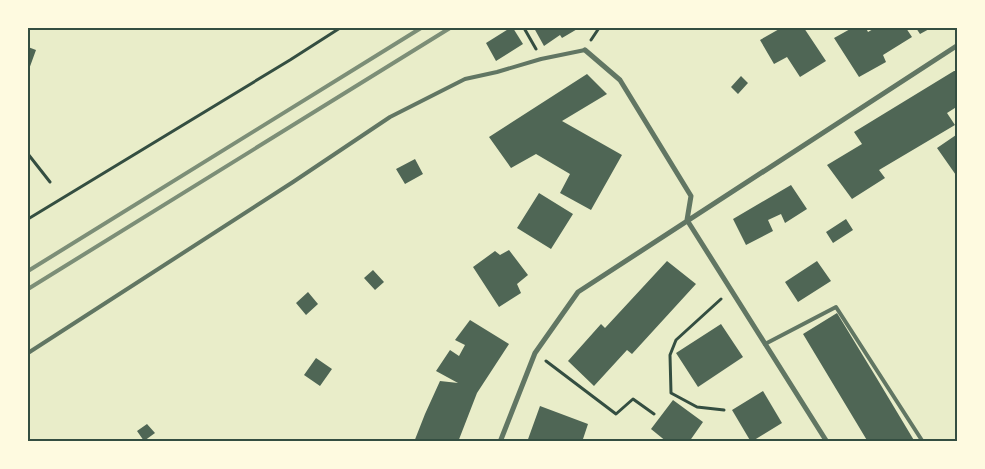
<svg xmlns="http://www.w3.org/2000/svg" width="985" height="469" viewBox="0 0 985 469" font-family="'Space Grotesk',sans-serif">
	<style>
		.building { fill: #4f6655 }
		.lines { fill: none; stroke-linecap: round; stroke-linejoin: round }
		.path { stroke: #344e41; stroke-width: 3 }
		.service { stroke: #617663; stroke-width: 4 }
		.minor { stroke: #617663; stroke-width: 5 }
		.rail { stroke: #7c8e77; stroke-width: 4 }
		.neatline { fill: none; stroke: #344e41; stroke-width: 2 }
	</style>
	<rect width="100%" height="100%" fill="#e9edc9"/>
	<!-- building -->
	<path class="building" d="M 510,28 L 513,28 L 523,44 L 496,61 L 486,43 Z
		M 534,28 L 579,28 L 562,38 L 560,35 L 544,46 Z
		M 781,28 L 804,28 L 826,61 L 800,77 L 787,57 L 774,64 L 760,40 Z
		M 852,28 L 866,28 L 868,32 L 875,28 L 906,28 L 912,37 L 883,55 L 886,62 L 859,77 L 834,38 Z
		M 916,28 L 931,28 L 920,34 Z
		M 28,47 L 36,50 L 28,72 Z
		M 954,71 L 958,71 L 958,106 L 947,113 L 955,125 L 879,170 L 885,178 L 852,199 L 827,165 L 862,144 L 854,132 Z
		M 587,74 L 607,94 L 562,121 L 622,155 L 591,210 L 560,193 L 570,174 L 536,154 L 511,168 L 489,137 Z
		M 741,76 L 748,83 L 738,94 L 731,87 Z
		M 956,135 L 958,138 L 958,178 L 937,148 Z
		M 415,159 L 423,174 L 405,184 L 396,169 Z
		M 791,185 L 807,209 L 785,223 L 781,214 L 768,220 L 773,231 L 746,245 L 733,219 Z
		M 539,193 L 573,214 L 551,249 L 517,228 Z
		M 846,219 L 853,230 L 833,243 L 826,232 Z
		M 509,250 L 528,275 L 517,284 L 521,293 L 499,307 L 473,267 L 495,251 L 500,255 Z
		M 667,261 L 696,284 L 632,354 L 627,350 L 594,386 L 568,361 L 601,324 L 605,328 Z
		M 817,261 L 831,281 L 798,302 L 785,282 Z
		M 373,270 L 384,282 L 375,290 L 364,278 Z
		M 308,292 L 318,304 L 306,315 L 296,303 Z
		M 837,313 L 876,377 L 915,442 L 868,442 L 803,334 Z
		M 470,320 L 509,344 L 477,393 L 458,442 L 414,442 L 425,414 L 440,381 L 458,383 L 436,371 L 450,350 L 459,356 L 465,345 L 455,340 Z
		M 721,324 L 743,357 L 698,387 L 676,353 Z
		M 316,358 L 332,369 L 320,386 L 304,375 Z
		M 763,391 L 782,423 L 751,442 L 732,410 Z
		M 673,400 L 703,422 L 689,442 L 667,442 L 651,429 Z
		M 540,406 L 588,424 L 582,442 L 527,442 Z
		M 147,424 L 155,433 L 144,441 L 137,431 Z"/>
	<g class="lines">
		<!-- path -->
		<path class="path" d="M 524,28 L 536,49
			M 591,40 L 599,28
			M 28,154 L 50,182
			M 28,219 L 290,60 L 340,28
			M 721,299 L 676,340 L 670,355 L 671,393 L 697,407 L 724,410
			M 546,361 L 616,414 L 633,399 L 654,414"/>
		<!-- service -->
		<path class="service" d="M 765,344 L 836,307 L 923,442
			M 28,353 L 293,182 L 390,117 L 465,79 L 497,72 L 541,59 L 585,50"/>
		<!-- minor -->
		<path class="minor" d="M 585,50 L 620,80 L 691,196 L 687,220
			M 687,220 L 827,442
			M 500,442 L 535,353 L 578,292 L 958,45"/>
		<!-- rail -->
		<path class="rail" d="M 28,271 L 421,28
			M 28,289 L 450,28"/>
	</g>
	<!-- border -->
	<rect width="985" height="469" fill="none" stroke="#fefae0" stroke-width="58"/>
	<rect x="29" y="29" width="927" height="411" class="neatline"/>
</svg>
